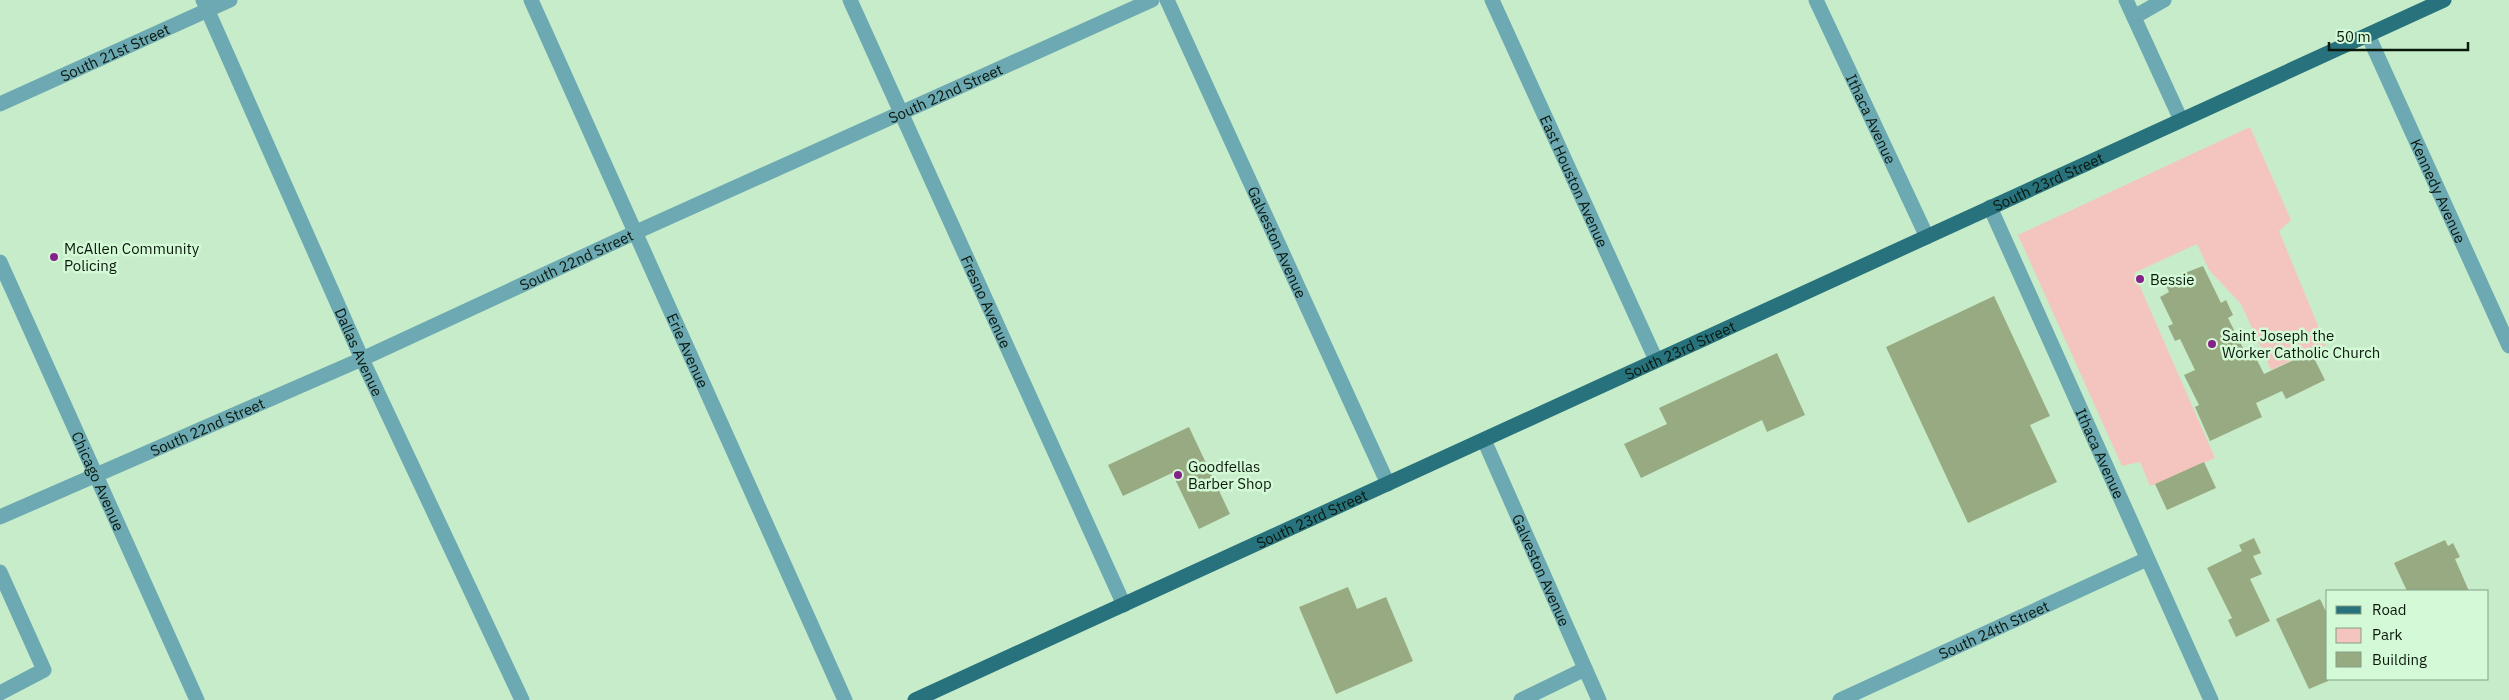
<svg xmlns="http://www.w3.org/2000/svg" width="2509" height="700" viewBox="0 0 2509 700" font-family="'IBM Plex Sans',sans-serif">
	<style>
		.green { fill: #f4c5bf }
		.building { fill: #98aa81 }
		.lines { fill: none; stroke-linecap: round; stroke-linejoin: round }
		.minor { stroke: #6ca9b2; stroke-width: 15 }
		.tertiary { stroke: #6ca9b2; stroke-width: 15 }
		.primary { stroke: #27727c; stroke-width: 15 }
		.poi-dot { fill: #862189; stroke: #d4f9d6; stroke-width: 2 }
		.labels { text-anchor: middle; dominant-baseline: central; stroke-width: 5; stroke-linejoin: round; paint-order: stroke }
		.street-label { font-size: 15px; fill: #0b190d; stroke: #d4f9d6 }
		.poi-label { font-size: 15px; fill: #0b190d; stroke: #d4f9d6; text-anchor: start }
	</style>
	<rect width="100%" height="100%" fill="#c7ecc9"/>
	<!-- green -->
	<path class="green" d="M 2250,127 L 2291,220 L 2279,231 L 2326,345 L 2271,370 L 2241,304 L 2209,270 L 2197,244 L 2134,273 L 2215,458 L 2150,486 L 2140,462 L 2122,466 L 2018,235 Z"/>
	<!-- building -->
	<path class="building" d="M 2203,266 L 2221,303 L 2226,300 L 2233,315 L 2228,318 L 2244,350 L 2250,346 L 2264,374 L 2311,352 L 2325,380 L 2286,399 L 2282,391 L 2256,403 L 2262,417 L 2210,441 L 2195,407 L 2199,405 L 2184,375 L 2195,370 L 2180,339 L 2175,341 L 2168,326 L 2173,324 L 2160,297 L 2169,292 L 2164,281 Z
		M 1994,296 L 2050,416 L 2030,425 L 2057,482 L 1968,523 L 1886,347 Z
		M 1777,353 L 1805,415 L 1767,432 L 1762,420 L 1641,478 L 1624,444 L 1667,424 L 1659,408 Z
		M 1189,427 L 1230,514 L 1199,529 L 1172,473 L 1123,496 L 1108,465 Z
		M 2204,462 L 2216,488 L 2167,510 L 2155,484 Z
		M 2254,538 L 2261,553 L 2253,556 L 2262,574 L 2250,579 L 2270,621 L 2236,637 L 2228,620 L 2232,618 L 2207,568 L 2242,551 L 2239,545 Z
		M 2445,540 L 2448,546 L 2453,543 L 2460,557 L 2455,559 L 2469,591 L 2407,591 L 2394,563 Z
		M 1348,587 L 1357,609 L 1386,597 L 1413,661 L 1336,694 L 1299,607 Z
		M 2320,599 L 2328,616 L 2328,681 L 2309,689 L 2276,619 Z"/>
	<g class="lines">
		<!-- minor -->
		<g class="minor">
			<path id="s1" d="M 203,0 L 362,359 L 522,700"/>
			<path id="s2" d="M 531,0 L 845,700"/>
			<path id="s3" d="M 850,0 L 1124,605"/>
			<path id="s4" d="M 1167,0 L 1388,484"/>
			<path id="s5" d="M 1816,0 L 1927,237"/>
			<path d="M 2134,17 L 2164,0"/>
			<path id="s6" d="M 2368,35 L 2509,346"/>
			<path id="s7" d="M 0,104 L 230,0"/>
			<path id="s8" d="M 1990,207 L 2211,700"/>
			<path id="s9" d="M 0,262 L 197,700"/>
			<path id="s10" d="M 0,517 L 362,359 L 634,233 L 1152,0"/>
			<path d="M 0,572 L 44,670 L 0,693"/>
			<path d="M 1521,700 L 1585,669"/>
			<path id="s11" d="M 1840,700 L 2147,559"/>
		</g>
		<!-- tertiary -->
		<g class="tertiary">
			<path id="s12" d="M 1492,0 L 1656,360"/>
			<path d="M 2126,0 L 2181,120"/>
			<path id="s13" d="M 1484,440 L 1599,700"/>
		</g>
		<!-- primary -->
		<path class="primary" id="s14" d="M 915,700 L 2444,0"/>
	</g>
	<!-- markers -->
	<g class="poi-dot">
		<circle cx="54" cy="257" r="5"/>
		<circle cx="2140" cy="279" r="5"/>
		<circle cx="2212" cy="344" r="5"/>
		<circle cx="1178" cy="475" r="5"/>
	</g>
	<g class="labels">
		<!-- street labels -->
		<g class="street-label">
			<text stroke="none"><textPath href="#s7" startOffset="126">South 21st Street</textPath></text>
			<text stroke="none"><textPath href="#s10" startOffset="1036">South 22nd Street</textPath></text>
			<text stroke="none"><textPath href="#s5" startOffset="131">Ithaca Avenue</textPath></text>
			<text stroke="none"><textPath href="#s12" startOffset="199">East Houston Avenue</textPath></text>
			<text stroke="none"><textPath href="#s14" startOffset="1246">South 23rd Street</textPath></text>
			<text stroke="none"><textPath href="#s6" startOffset="171">Kennedy Avenue</textPath></text>
			<text stroke="none"><textPath href="#s4" startOffset="266">Galveston Avenue</textPath></text>
			<text stroke="none"><textPath href="#s10" startOffset="631">South 22nd Street</textPath></text>
			<text stroke="none"><textPath href="#s3" startOffset="331">Fresno Avenue</textPath></text>
			<text stroke="none"><textPath href="#s2" startOffset="384">Erie Avenue</textPath></text>
			<text stroke="none"><textPath href="#s14" startOffset="841">South 23rd Street</textPath></text>
			<text stroke="none"><textPath href="#s1" startOffset="385">Dallas Avenue</textPath></text>
			<text stroke="none"><textPath href="#s10" startOffset="226">South 22nd Street</textPath></text>
			<text stroke="none"><textPath href="#s8" startOffset="270">Ithaca Avenue</textPath></text>
			<text stroke="none"><textPath href="#s9" startOffset="240">Chicago Avenue</textPath></text>
			<text stroke="none"><textPath href="#s14" startOffset="436">South 23rd Street</textPath></text>
			<text stroke="none"><textPath href="#s13" startOffset="142">Galveston Avenue</textPath></text>
			<text stroke="none"><textPath href="#s11" startOffset="169">South 24th Street</textPath></text>
		</g>
		<!-- poi labels -->
		<g class="poi-label">
			<text x="64" y="248">McAllen Community<tspan x="64" dy="17">Policing</tspan></text>
			<text x="2150" y="279">Bessie</text>
			<text x="2222" y="335">Saint Joseph the<tspan x="2222" dy="17">Worker Catholic Church</tspan></text>
			<text x="1188" y="466">Goodfellas<tspan x="1188" dy="17">Barber Shop</tspan></text>
		</g>
	</g>
	<!-- legend -->
	<rect x="2326" y="590" width="162" height="90" fill="#d4f9d6" stroke="#849f86"/>
	<rect x="2336" y="606" width="25" height="8" fill="#27727c" stroke="#849f86"/>
	<text x="2372" y="615" font-size="15" fill="#0b190d">Road</text>
	<rect x="2336" y="628" width="25" height="15" fill="#f4c5bf" stroke="#849f86"/>
	<text x="2372" y="640" font-size="15" fill="#0b190d">Park</text>
	<rect x="2336" y="652" width="25" height="15" fill="#98aa81" stroke="#849f86"/>
	<text x="2372" y="665" font-size="15" fill="#0b190d">Building</text>
	<!-- scale -->
	<path d="M2329 42v8h139v-8" fill="none" stroke="#0b190d" stroke-width="2.5"/>
	<text x="2336" y="42" font-size="15" fill="#0b190d" stroke="#d4f9d6" stroke-width="4" paint-order="stroke">50 m</text>
</svg>
